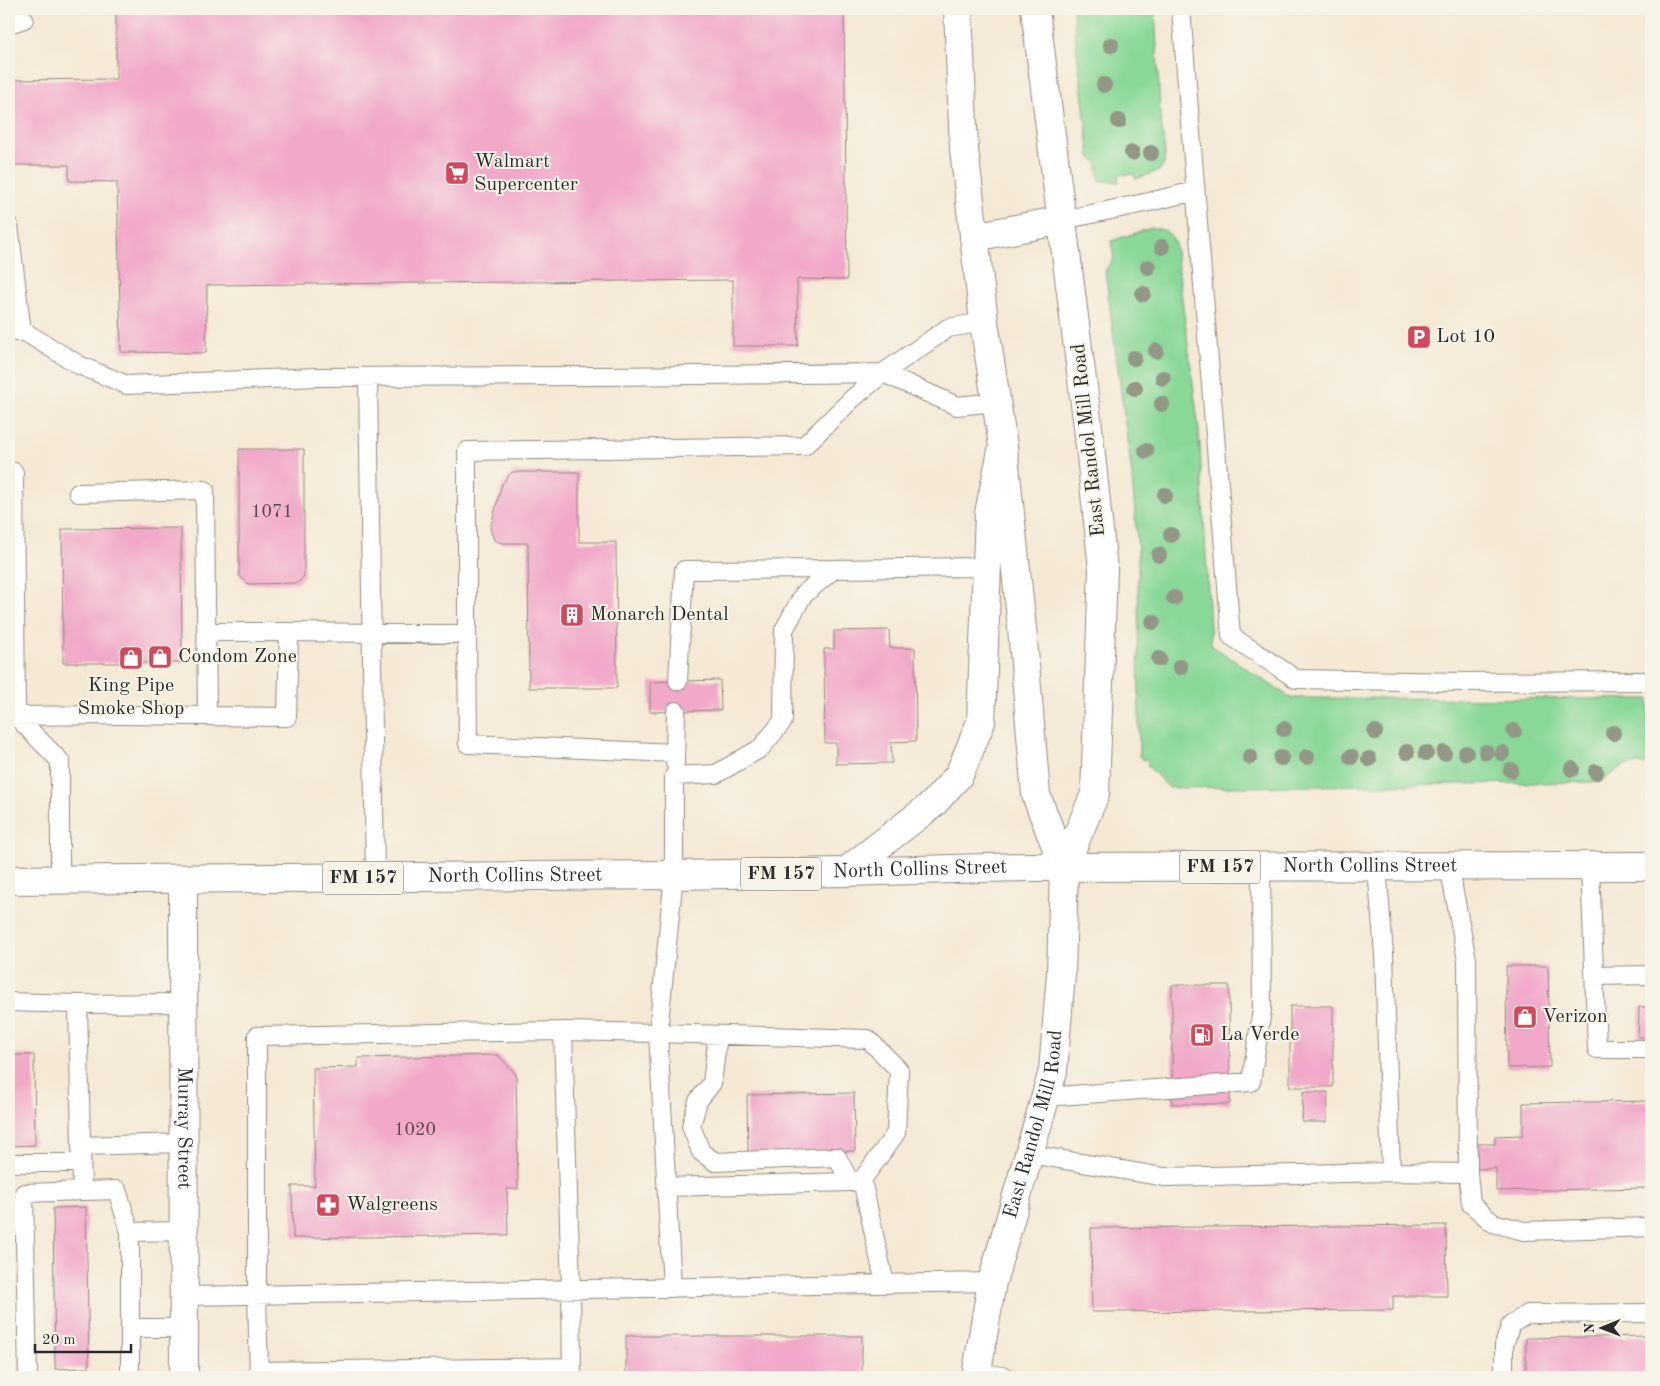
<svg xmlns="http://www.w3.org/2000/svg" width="1660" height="1386" viewBox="0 0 1660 1386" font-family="'Old Standard TT',serif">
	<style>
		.green { fill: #89d898; stroke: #5a8262 }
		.building { fill: #f1a8c9 }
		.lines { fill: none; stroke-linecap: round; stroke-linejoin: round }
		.service-casing { stroke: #908a80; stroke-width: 20 }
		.minor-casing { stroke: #908a80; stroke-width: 30 }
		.secondary-casing { stroke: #908a80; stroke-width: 30 }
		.primary-casing { stroke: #908a80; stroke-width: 30 }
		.service { stroke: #fff; stroke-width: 18 }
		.minor { stroke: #fff; stroke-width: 28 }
		.secondary { stroke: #fff; stroke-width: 28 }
		.primary { stroke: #fff; stroke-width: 28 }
		.tree { fill: #939886 }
		.labels { text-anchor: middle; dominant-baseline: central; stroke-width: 4; stroke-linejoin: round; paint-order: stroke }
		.number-label { font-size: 18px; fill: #5c4a52 }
		.shield { fill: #f7f3e8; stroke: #686764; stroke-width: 1 }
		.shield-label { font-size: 19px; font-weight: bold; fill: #2b2b2b }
		.poi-label { font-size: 20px; fill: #2b2b2b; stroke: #f7f3e8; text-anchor: start }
		.street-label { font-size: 20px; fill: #2b2b2b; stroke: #f7f3e8 }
	</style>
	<rect width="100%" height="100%" fill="#f7f3e8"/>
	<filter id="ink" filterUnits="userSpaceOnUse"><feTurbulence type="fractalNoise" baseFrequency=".02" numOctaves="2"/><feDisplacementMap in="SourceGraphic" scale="10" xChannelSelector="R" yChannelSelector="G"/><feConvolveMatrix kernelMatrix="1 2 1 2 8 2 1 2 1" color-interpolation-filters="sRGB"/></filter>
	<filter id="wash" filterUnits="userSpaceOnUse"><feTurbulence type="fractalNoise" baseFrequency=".0096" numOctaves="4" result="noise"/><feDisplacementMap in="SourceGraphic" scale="20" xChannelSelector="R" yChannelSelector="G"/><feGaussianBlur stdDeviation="1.12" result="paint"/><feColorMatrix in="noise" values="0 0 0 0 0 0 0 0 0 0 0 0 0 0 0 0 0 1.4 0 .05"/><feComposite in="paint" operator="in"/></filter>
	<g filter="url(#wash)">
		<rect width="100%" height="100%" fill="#f5e9d5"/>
		<!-- green -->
		<path class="green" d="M 1073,9 L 1155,9 L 1160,110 L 1165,155 L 1164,164 L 1159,171 L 1136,179 L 1134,174 L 1118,175 L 1119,182 L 1100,181 L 1097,163 L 1090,157 L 1077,52 Z
			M 1151,228 C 1163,229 1171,231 1175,244 L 1199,430 L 1211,645 L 1291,698 L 1649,699 L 1648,764 L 1625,765 L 1599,782 L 1169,788 L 1147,765 L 1149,763 L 1145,759 L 1143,760 L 1139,756 L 1138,553 L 1132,476 L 1105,270 L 1114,259 L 1111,241 Z"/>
		<g id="blocks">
			<!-- building -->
			<path class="building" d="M 116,9 L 844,9 L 847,280 L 797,279 L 798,346 L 733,346 L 733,280 L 207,285 L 206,353 L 121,352 L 117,182 L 69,181 L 69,165 L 9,165 L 9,80 L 116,79 Z
				M 239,449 L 304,449 L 304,576 L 298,583 L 248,584 L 239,575 Z
				M 512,472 L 579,472 L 579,542 L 616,542 L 617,688 L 529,688 L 528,543 L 502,543 L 494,540 L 490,529 L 502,484 Z
				M 181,528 L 182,663 L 63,663 L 62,529 Z
				M 889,630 L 890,648 L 915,648 L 916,741 L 891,742 L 892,763 L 836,764 L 836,743 L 825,743 L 824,649 L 834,649 L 834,631 Z
				M 720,680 L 721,710 L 650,712 L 650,682 Z
				M 1506,966 L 1548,966 L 1550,1067 L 1507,1068 Z
				M 1172,985 L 1229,985 L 1230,1104 L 1172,1104 Z
				M 1290,1006 L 1333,1006 L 1333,1087 L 1290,1087 Z
				M 1639,1007 L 1651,1007 L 1651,1037 L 1638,1037 Z
				M 9,1055 L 34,1055 L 35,1145 L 9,1146 Z
				M 498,1055 L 516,1074 L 518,1189 L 507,1189 L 508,1235 L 293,1238 L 292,1186 L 315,1186 L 313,1068 L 358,1067 L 358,1058 Z
				M 1303,1092 L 1328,1092 L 1327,1122 L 1302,1122 Z
				M 854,1093 L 855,1151 L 748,1153 L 747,1095 Z
				M 1651,1101 L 1651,1188 L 1496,1191 L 1496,1168 L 1476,1169 L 1476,1144 L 1495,1144 L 1495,1136 L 1523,1135 L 1523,1103 Z
				M 86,1207 L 89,1368 L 55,1369 L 53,1208 Z
				M 1446,1225 L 1447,1296 L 1393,1296 L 1393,1310 L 1092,1312 L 1091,1228 Z
				M 626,1336 L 862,1336 L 862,1377 L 626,1377 Z
				M 1651,1336 L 1651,1377 L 1526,1377 L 1526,1338 Z"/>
		</g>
	</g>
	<g filter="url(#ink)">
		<use href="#blocks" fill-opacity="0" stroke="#908a80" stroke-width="1"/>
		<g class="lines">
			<defs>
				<path id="service" d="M 1181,9 L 1231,636 L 1296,679 L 1460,682 L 1651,681
					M 9,24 L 24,19
					M 1063,220 L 1149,202 L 1195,191
					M 9,226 L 22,332
					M 9,332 L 25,332 L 79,365 L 127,385 L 316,377 L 606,376 L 883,373 L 957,406 L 996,402
					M 368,377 L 375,877
					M 9,472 L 14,472 L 16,716 L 60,761 L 60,879
					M 78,493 L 205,490 L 207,716
					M 206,632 L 289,632
					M 467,634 L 467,451 L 804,446 L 853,398 L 883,373 L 948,328 L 984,322
					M 678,681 L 684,570 L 834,569
					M 9,716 L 122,715 L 287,717 L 289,632 L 467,634 L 468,744 L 675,753
					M 675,763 L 676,711
					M 1590,866 L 1597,1049 L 1651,1049
					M 1594,976 L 1651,975
					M 9,1002 L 78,1004
					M 563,1031 L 571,1289 L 572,1377
					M 718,1035 L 712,1083 L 698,1101 L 691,1126 L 701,1152 L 715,1162 L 837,1157 L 850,1182
					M 1045,1097 L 1251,1082 L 1262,1010 L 1261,867
					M 81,1146 L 184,1143
					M 1029,1154 L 1164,1177 L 1391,1172 L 1384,954 L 1377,867
					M 9,1163 L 81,1163
					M 1391,1172 L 1468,1173 L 1467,960 L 1449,866
					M 1468,1173 L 1471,1204 L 1493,1223 L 1524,1231 L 1651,1227
					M 666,1187 L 850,1182 L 860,1180
					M 82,1191 L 78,1004 L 183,1003
					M 130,1232 L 130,1377
					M 672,1288 L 658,1033 L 868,1039 L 899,1070 L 896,1133 L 862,1180 L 885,1284
					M 184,1296 L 992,1282
					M 131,1328 L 184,1328
					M 259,1371 L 572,1367
					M 977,1372 L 1007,1377
					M 28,1377 L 24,1193 L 117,1190 L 130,1232 L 184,1231
					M 259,1377 L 257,1294 L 257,1036 L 563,1031 L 658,1033 L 674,875 L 674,776 L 716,774 L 761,748 L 783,721 L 784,630 L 803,595 L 834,569 L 973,567 L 987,569
					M 1504,1377 L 1504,1345 L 1511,1324 L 1528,1314 L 1651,1313"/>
				<g id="minor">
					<path id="s1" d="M 183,879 L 184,1377"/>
				</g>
				<g id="secondary">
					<path d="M 958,9 L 964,149 L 984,322 L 1003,446 L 1022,628 L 1036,795 L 1064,867"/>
					<path d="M 974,237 L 1063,220"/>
					<path id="s2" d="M 976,1377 L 992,1282 L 1053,1071 L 1061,974 L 1064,867 L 1095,794 L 1103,569 L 1088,427 L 1035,9"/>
				</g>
				<g id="primary">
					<path d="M 845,872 L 933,804 L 959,775 L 981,722 L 989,513 L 1003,446"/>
					<path id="s3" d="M 9,880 L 674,875 L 845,872 L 1027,867 L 1651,866"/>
				</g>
			</defs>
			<!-- service casing -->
			<use href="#service" class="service-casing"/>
			<!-- minor casing -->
			<use href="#minor" class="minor-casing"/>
			<!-- secondary casing -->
			<use href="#secondary" class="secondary-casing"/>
			<!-- primary casing -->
			<use href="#primary" class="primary-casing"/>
			<!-- service -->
			<use href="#service" class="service"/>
			<!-- minor -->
			<use href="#minor" class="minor"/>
			<!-- secondary -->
			<use href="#secondary" class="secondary"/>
			<!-- primary -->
			<use href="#primary" class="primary"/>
		</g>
		<!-- trees -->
		<g class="tree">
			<circle cx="1111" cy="45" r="8"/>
			<circle cx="1104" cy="85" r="8"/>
			<circle cx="1119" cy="121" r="8"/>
			<circle cx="1132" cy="153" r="8"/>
			<circle cx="1151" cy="153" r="8"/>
			<circle cx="1162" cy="247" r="8"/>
			<circle cx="1148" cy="267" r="8"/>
			<circle cx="1143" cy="294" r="8"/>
			<circle cx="1156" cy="351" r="8"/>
			<circle cx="1134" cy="358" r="8"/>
			<circle cx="1163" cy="378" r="8"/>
			<circle cx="1135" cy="388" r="8"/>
			<circle cx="1162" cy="404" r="8"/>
			<circle cx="1146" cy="451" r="8"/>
			<circle cx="1165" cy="495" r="8"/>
			<circle cx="1171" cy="535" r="8"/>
			<circle cx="1159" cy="555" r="8"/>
			<circle cx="1174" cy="598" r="8"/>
			<circle cx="1153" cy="622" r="8"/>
			<circle cx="1159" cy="659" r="8"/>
			<circle cx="1180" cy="667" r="8"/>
			<circle cx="1284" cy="729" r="8"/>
			<circle cx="1514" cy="731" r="8"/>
			<circle cx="1375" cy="732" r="8"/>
			<circle cx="1613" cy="733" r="8"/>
			<circle cx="1407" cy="752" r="8"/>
			<circle cx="1486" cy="752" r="8"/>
			<circle cx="1426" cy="753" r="8"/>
			<circle cx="1444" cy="753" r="8"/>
			<circle cx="1466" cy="753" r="8"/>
			<circle cx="1502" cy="753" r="8"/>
			<circle cx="1250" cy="757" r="8"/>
			<circle cx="1307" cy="757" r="8"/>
			<circle cx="1351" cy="757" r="8"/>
			<circle cx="1281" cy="758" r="8"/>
			<circle cx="1369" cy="759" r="8"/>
			<circle cx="1572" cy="769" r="8"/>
			<circle cx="1511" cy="770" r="8"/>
			<circle cx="1596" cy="772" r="8"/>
		</g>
	</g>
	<!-- icons -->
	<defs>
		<symbol id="supermarket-square" viewBox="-11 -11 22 22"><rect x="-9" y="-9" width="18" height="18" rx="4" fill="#d1495b" stroke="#f7f3e8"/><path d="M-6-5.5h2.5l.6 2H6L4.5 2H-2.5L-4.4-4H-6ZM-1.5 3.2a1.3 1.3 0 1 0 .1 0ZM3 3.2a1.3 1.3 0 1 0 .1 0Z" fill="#fff"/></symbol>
		<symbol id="parking-square" viewBox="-11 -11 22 22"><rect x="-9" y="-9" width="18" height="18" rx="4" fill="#d1495b" stroke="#f7f3e8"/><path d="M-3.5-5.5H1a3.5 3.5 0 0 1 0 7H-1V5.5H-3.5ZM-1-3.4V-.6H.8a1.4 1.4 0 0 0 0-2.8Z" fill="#fff"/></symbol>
		<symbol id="building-square" viewBox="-11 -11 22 22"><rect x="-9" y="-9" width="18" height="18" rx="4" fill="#d1495b" stroke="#f7f3e8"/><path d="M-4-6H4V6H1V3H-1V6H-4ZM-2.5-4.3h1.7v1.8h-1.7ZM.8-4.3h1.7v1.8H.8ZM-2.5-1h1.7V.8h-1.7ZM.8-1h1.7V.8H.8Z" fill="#fff"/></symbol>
		<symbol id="shop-square" viewBox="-11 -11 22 22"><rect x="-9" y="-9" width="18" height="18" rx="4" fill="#d1495b" stroke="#f7f3e8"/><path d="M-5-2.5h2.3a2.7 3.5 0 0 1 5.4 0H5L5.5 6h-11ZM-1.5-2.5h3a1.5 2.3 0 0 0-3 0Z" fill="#fff"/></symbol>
		<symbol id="fuel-square" viewBox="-11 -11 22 22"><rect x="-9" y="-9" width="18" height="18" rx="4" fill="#d1495b" stroke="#f7f3e8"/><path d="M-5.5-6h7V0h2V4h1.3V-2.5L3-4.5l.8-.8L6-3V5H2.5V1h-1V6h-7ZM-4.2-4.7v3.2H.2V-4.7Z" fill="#fff"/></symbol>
		<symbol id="pharmacy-square" viewBox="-11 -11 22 22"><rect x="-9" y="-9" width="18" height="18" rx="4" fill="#d1495b" stroke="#f7f3e8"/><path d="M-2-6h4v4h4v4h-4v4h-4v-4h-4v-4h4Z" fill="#fff"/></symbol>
	</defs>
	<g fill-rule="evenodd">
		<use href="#supermarket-square" x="443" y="159" width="28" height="28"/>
		<use href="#parking-square" x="1405" y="323" width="28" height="28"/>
		<use href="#building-square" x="558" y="601" width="28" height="28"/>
		<use href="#shop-square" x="146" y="643" width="28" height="28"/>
		<use href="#shop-square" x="117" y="644" width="28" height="28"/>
		<use href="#shop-square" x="1511" y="1003" width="28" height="28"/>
		<use href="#fuel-square" x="1188" y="1021" width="28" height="28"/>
		<use href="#pharmacy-square" x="314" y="1191" width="28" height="28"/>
	</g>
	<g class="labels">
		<!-- number labels -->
		<g class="number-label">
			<text x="272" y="512">1071</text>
			<text x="415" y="1130">1020</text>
		</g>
		<!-- shield labels -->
		<g class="shield">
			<rect x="1180" y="850.5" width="80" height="33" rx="4"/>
			<rect x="741" y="857.5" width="80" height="33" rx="4"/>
			<rect x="323" y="861.5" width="80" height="33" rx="4"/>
		</g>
		<g class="shield-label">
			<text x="1220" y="867">FM 157</text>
			<text x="781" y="874">FM 157</text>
			<text x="363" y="878">FM 157</text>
		</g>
		<!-- poi labels -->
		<g class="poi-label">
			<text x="474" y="162">Walmart<tspan x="474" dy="23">Supercenter</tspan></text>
			<text x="1436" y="337">Lot 10</text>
			<text x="590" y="615">Monarch Dental</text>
			<text x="178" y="657">Condom Zone</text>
			<text x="131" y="686" text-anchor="middle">King Pipe<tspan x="131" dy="23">Smoke Shop</tspan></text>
			<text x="1542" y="1017">Verizon</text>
			<text x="1220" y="1035">La Verde</text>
			<text x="346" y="1205">Walgreens</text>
		</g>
		<!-- street labels -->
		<g class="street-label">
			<text transform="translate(1089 440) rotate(-96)">East Randol Mill Road</text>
			<text stroke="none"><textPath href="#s3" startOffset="1361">North Collins Street</textPath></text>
			<text stroke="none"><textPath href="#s3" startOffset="911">North Collins Street</textPath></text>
			<text stroke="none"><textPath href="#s3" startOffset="506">North Collins Street</textPath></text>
			<text stroke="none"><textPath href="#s2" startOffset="260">East Randol Mill Road</textPath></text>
			<text stroke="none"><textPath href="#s1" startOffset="249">Murray Street</textPath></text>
		</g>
	</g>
	<!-- margin -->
	<rect width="1660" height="1386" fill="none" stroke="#f7f3e8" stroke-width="30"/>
	<!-- north arrow -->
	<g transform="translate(1602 1328) rotate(269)" stroke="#f7f3e8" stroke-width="4" paint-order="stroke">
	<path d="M0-4L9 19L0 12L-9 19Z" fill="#2b2b2b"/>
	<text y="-8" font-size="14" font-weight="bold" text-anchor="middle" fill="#2b2b2b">N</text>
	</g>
	<!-- scale -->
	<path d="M35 1344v8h96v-8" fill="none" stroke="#2b2b2b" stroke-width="2.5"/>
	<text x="42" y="1344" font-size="15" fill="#2b2b2b" stroke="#f7f3e8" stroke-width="4" paint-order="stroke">20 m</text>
</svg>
